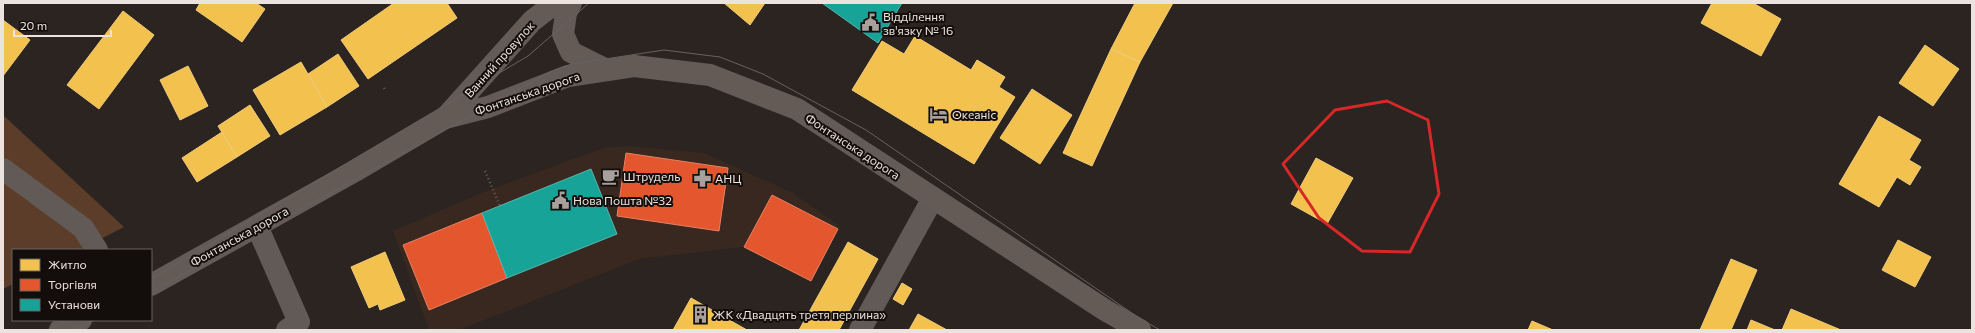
<svg xmlns="http://www.w3.org/2000/svg" width="1975" height="333" viewBox="0 0 1975 333" font-family="Commissioner,sans-serif">
	<style>
		.built { fill: #39281f }
		.green { fill: #5c3d2a }
		.homes { fill: #f2c14e; stroke: #f0cb79 }
		.shops { fill: #e4572e; stroke: #e68163 }
		.public { fill: #17a398; stroke: #57b6ad }
		.lines { fill: none; stroke-linecap: round; stroke-linejoin: round }
		.path { stroke: #655f5b; stroke-width: 2.5; stroke-dasharray: 1 3; stroke-linecap: butt }
		.minor { stroke: #625a56; stroke-width: 22 }
		.major { stroke: #645b56; stroke-width: 22 }
		.tram { stroke: #68625e; stroke-width: 1 }
		.marked { fill: none; stroke: #d62828; stroke-width: 3; stroke-linejoin: round }
		.labels { text-anchor: middle; dominant-baseline: central; stroke-width: 4; stroke-linejoin: round; paint-order: stroke }
		.poi-label { font-size: 12px; fill: #ece3de; stroke: #130e0b; text-anchor: start }
		.street-label { font-size: 12px; fill: #ece3de; stroke: #130e0b }
	</style>
	<rect width="100%" height="100%" fill="#2b2420"/>
	<!-- built -->
	<path class="built" d="M 628,146 L 704,153 L 793,193 L 840,226 L 811,281 L 744,247 L 639,259 L 459,330 L 429,330 L 393,231 L 481,193 L 603,148 Z"/>
	<!-- green -->
	<path class="green" d="M 3,115 L 124,227 L 79,250 L 13,250 L 13,284 L 3,289 Z"/>
	<!-- homes -->
	<path class="homes" d="M 200,3 L 256,3 L 265,9 L 242,42 L 196,10 Z
		M 394,3 L 447,3 L 457,18 L 368,79 L 341,40 Z
		M 724,3 L 765,3 L 750,25 Z
		M 1135,3 L 1173,3 L 1140,62 L 1111,49 Z
		M 1712,3 L 1753,3 L 1781,19 L 1761,56 L 1701,23 Z
		M 123,11 L 154,35 L 99,109 L 67,85 Z
		M 3,20 L 30,40 L 3,76 Z
		M 915,36 L 971,70 L 977,60 L 1005,77 L 999,87 L 1015,97 L 974,164 L 852,90 L 882,41 L 904,54 Z
		M 1925,45 L 1959,69 L 1933,106 L 1899,83 Z
		M 1111,49 L 1140,62 L 1092,166 L 1063,153 Z
		M 338,54 L 359,86 L 327,107 L 308,74 Z
		M 301,62 L 327,107 L 280,135 L 253,90 Z
		M 188,66 L 208,106 L 180,120 L 160,80 Z
		M 1032,89 L 1072,115 L 1040,164 L 1000,138 Z
		M 250,105 L 270,136 L 237,157 L 218,126 Z
		M 1879,116 L 1921,140 L 1909,160 L 1921,167 L 1910,185 L 1897,177 L 1879,207 L 1839,184 Z
		M 222,132 L 237,157 L 197,182 L 182,158 Z
		M 1316,158 L 1353,178 L 1327,224 L 1291,204 Z
		M 1898,240 L 1931,257 L 1915,287 L 1882,270 Z
		M 848,242 L 878,259 L 839,330 L 799,330 Z
		M 385,252 L 405,300 L 380,310 L 378,304 L 369,308 L 351,267 Z
		M 1731,259 L 1757,270 L 1731,330 L 1700,330 Z
		M 902,283 L 912,289 L 903,305 L 893,299 Z
		M 691,298 L 747,330 L 673,330 Z
		M 1791,309 L 1841,330 L 1782,330 Z
		M 918,314 L 947,330 L 909,330 Z
		M 1751,320 L 1775,330 L 1747,330 Z
		M 1532,321 L 1553,330 L 1528,330 Z"/>
	<!-- shops -->
	<path class="shops" d="M 626,153 L 728,168 L 719,231 L 617,216 Z
		M 772,195 L 838,229 L 811,281 L 744,247 Z
		M 482,213 L 507,278 L 429,310 L 403,245 Z"/>
	<!-- public -->
	<path class="public" d="M 822,3 L 902,3 L 878,43 Z
		M 591,169 L 617,234 L 507,278 L 482,213 Z"/>
	<g class="lines">
		<!-- path -->
		<path class="path" d="M 384,88 L 386,91
			M 485,171 L 500,206"/>
		<!-- minor -->
		<path class="minor" d="M 3,169 L 83,228 L 97,250
			M 257,226 L 299,322 L 287,330
			M 860,330 L 933,198"/>
		<!-- major -->
		<path class="major" d="M 571,3 L 566,13 L 563,34 L 571,52 L 607,70
			M 445,118 L 532,21 L 555,3
			M 151,285 L 355,171 L 445,118 L 488,107 L 568,76 L 634,66 L 710,75 L 797,109 L 1105,310 L 1140,330
			M 60,330 L 81,320"/>
		<!-- tram -->
		<path class="tram" d="M 151,279 L 528,56 L 589,3
			M 151,292 L 552,71 L 572,64 L 664,50 L 720,57 L 763,74 L 866,130 L 1139,318 L 1160,330
			M 47,330 L 69,320
			M 74,330 L 95,320"/>
	</g>
	<!-- marked area -->
	<path class="marked" d="M 1387,101 L 1428,120 L 1439,194 L 1410,252 L 1362,251 L 1319,218 L 1283,164 L 1335,110 Z"/>
	<!-- icons -->
	<defs>
		<symbol id="civic-bare" viewBox="-9 -9 18 18"><path d="M-.6-6.5H3V-4.5H.6V-3L4-1V1h2V6H-6V1h2V-1L-.6-3ZM-1.2 2.5V6h2.4V2.5Z" fill="#a8a09c" stroke="#130e0b" stroke-width="2.5" paint-order="stroke"/></symbol>
		<symbol id="hotel-bare" viewBox="-9 -9 18 18"><path d="M-6-4.5h1.5V1H6V5H4.5V3h-9V5H-6ZM-4 0a1.8 1.8 0 1 1 3.6 0ZM.5 0V-2.5h3Q6-2.5 6 0Z" fill="#a8a09c" stroke="#130e0b" stroke-width="2.5" paint-order="stroke"/></symbol>
		<symbol id="cafe-bare" viewBox="-9 -9 18 18"><path d="M-5.5-4.5H6V0H3Q3 3.5 0 3.5H-2.5Q-5.5 3.5-5.5 0ZM3-3.2v2h1.7v-2ZM-6 4.5H4V6H-6Z" fill="#a8a09c" stroke="#130e0b" stroke-width="2.5" paint-order="stroke"/></symbol>
		<symbol id="pharmacy-bare" viewBox="-9 -9 18 18"><path d="M-2-6h4v4h4v4h-4v4h-4v-4h-4v-4h4Z" fill="#a8a09c" stroke="#130e0b" stroke-width="2.5" paint-order="stroke"/></symbol>
		<symbol id="building-bare" viewBox="-9 -9 18 18"><path d="M-4-6H4V6H1V3H-1V6H-4ZM-2.5-4.3h1.7v1.8h-1.7ZM.8-4.3h1.7v1.8H.8ZM-2.5-1h1.7V.8h-1.7ZM.8-1h1.7V.8H.8Z" fill="#a8a09c" stroke="#130e0b" stroke-width="2.5" paint-order="stroke"/></symbol>
	</defs>
	<g fill-rule="evenodd">
		<use href="#civic-bare" x="858" y="10" width="25" height="25"/>
		<use href="#hotel-bare" x="926" y="102" width="25" height="25"/>
		<use href="#cafe-bare" x="598" y="164" width="25" height="25"/>
		<use href="#pharmacy-bare" x="690" y="166" width="25" height="25"/>
		<use href="#civic-bare" x="548" y="188" width="25" height="25"/>
		<use href="#building-bare" x="688" y="302" width="25" height="25"/>
	</g>
	<g class="labels">
		<!-- poi labels -->
		<g class="poi-label">
			<text x="883" y="16">Відділення<tspan x="883" dy="14">зв'язку № 16</tspan></text>
			<text x="952" y="114">Океаніс</text>
			<text x="623" y="176">Штрудель</text>
			<text x="715" y="178">АНЦ</text>
			<text x="573" y="200">Нова Пошта №32</text>
			<text x="713" y="314">ЖК «Двадцять третя перлина»</text>
		</g>
		<!-- street labels -->
		<g class="street-label">
			<text transform="translate(499 59) rotate(-48)">Ванний провулок</text>
			<text transform="translate(527 93) rotate(-19)">Фонтанська дорога</text>
			<text transform="translate(853 146) rotate(33)">Фонтанська дорога</text>
			<text transform="translate(239 236) rotate(-29)">Фонтанська дорога</text>
		</g>
	</g>
	<!-- border -->
	<rect width="1975" height="333" fill="none" stroke="#ece3de" stroke-width="8"/>
	<!-- legend -->
	<rect x="12" y="249" width="140" height="72" fill="#130e0b" stroke="#6a635f"/>
	<rect x="20" y="259" width="20" height="12" fill="#f2c14e" stroke="#6a635f"/>
	<text x="48" y="269" font-size="12" fill="#ece3de">Житло</text>
	<rect x="20" y="279" width="20" height="12" fill="#e4572e" stroke="#6a635f"/>
	<text x="48" y="289" font-size="12" fill="#ece3de">Торгівля</text>
	<rect x="20" y="299" width="20" height="12" fill="#17a398" stroke="#6a635f"/>
	<text x="48" y="309" font-size="12" fill="#ece3de">Установи</text>
	<!-- scale -->
	<path d="M14 30v6h97v-6" fill="none" stroke="#ece3de" stroke-width="2"/>
	<text x="20" y="30" font-size="12" fill="#ece3de" stroke="#130e0b" stroke-width="3" paint-order="stroke">20 m</text>
</svg>
